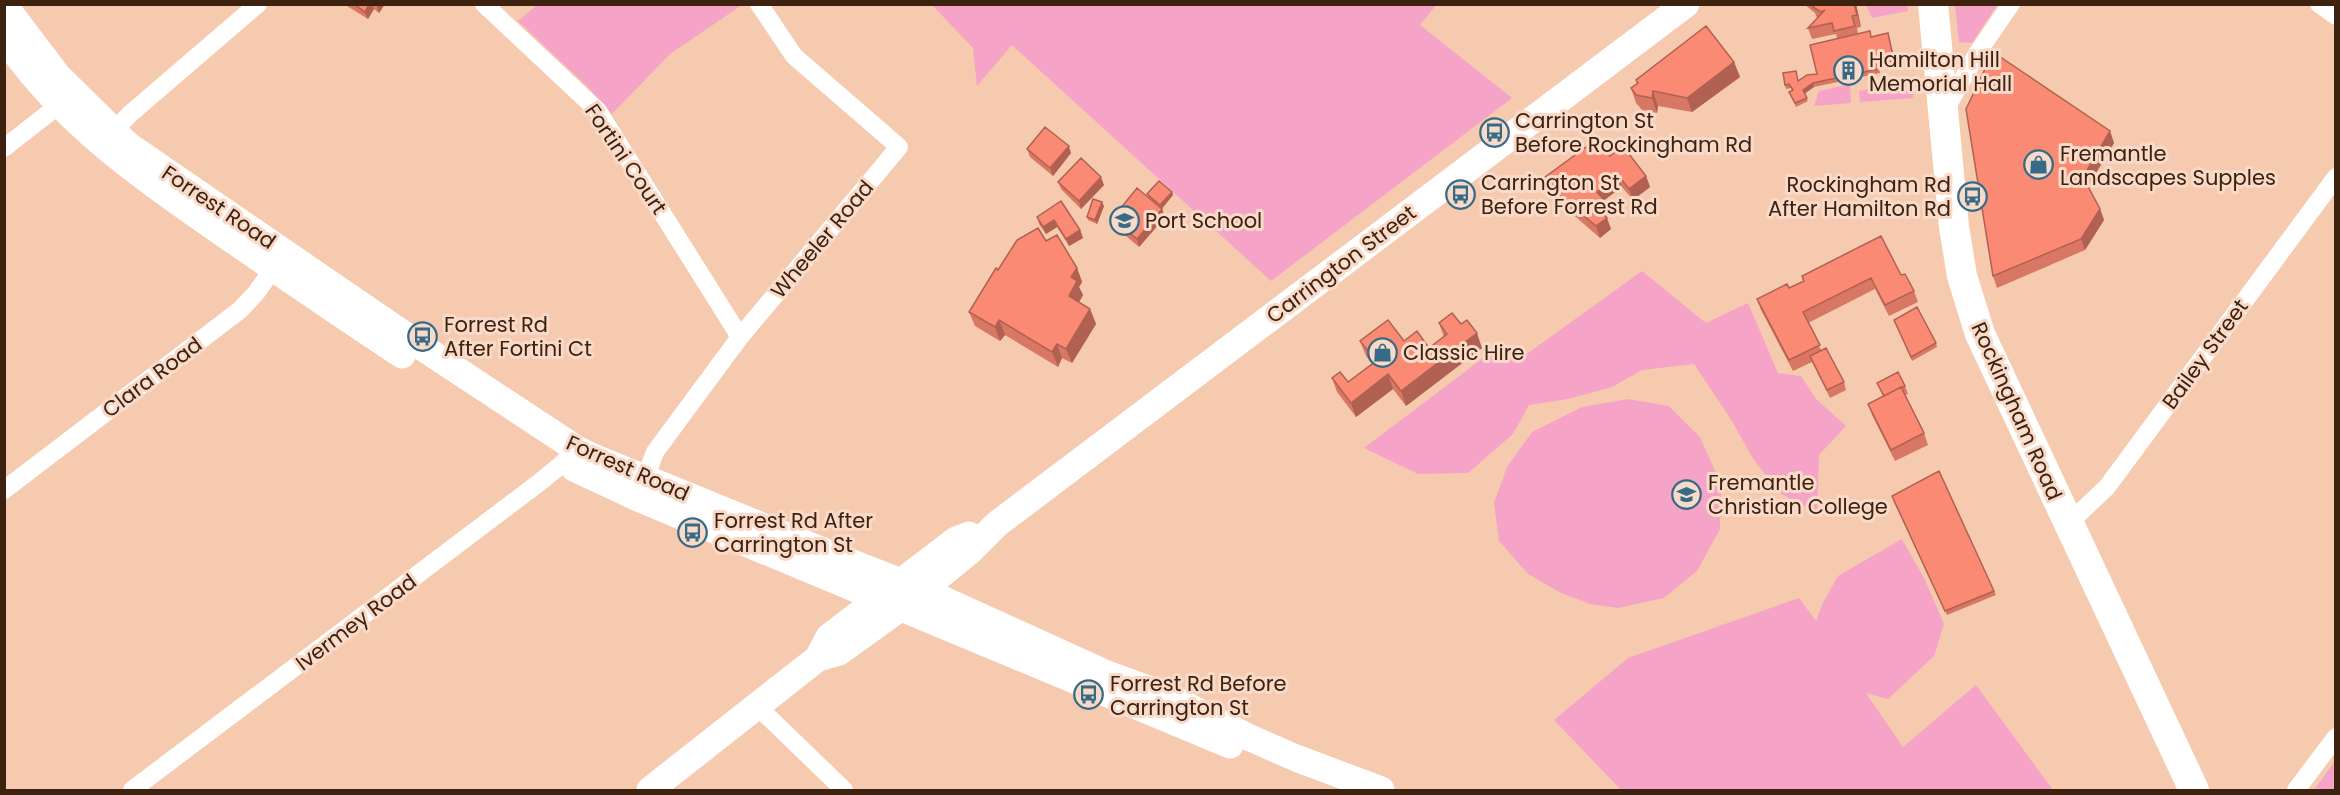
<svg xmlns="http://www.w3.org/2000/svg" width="2340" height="795" viewBox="0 0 2340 795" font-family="Poppins,sans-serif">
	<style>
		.green { fill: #f5a3c7 }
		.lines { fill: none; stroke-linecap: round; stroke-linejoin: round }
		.street { stroke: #fff; stroke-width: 18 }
		.secondary { stroke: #fff; stroke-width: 27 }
		.primary { stroke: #fff; stroke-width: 30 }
		.wall { fill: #d87764 }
		.shaded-wall { fill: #b06151 }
		.building { fill: #fb8a74; stroke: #b06151; stroke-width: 1.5 }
		.labels { text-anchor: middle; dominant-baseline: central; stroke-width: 6; stroke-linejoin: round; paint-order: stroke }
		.poi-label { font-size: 21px; fill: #3d2210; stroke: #f9dac9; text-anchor: start }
		.street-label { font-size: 21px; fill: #3d2210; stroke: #f9dac9 }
	</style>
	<rect width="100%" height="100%" fill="#f6caaf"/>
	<!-- green -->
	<path class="green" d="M 537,5 L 742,5 L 670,54 L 612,114 L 588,87 L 518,21 Z
		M 932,5 L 1436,5 L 1420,25 L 1512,98 L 1271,281 L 1012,45 L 977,86 L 973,48 Z
		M 1866,5 L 1907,5 L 1908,11 L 1872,18 Z
		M 1955,5 L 1997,5 L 1972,43 L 1959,42 Z
		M 1913,80 L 1913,98 L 1860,102 L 1859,91 Z
		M 1850,84 L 1851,103 L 1814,106 L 1819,91 Z
		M 1642,271 L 1706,323 L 1748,303 L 1778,373 L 1801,376 L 1816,399 L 1846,426 L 1819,455 L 1817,513 L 1778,492 L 1752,457 L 1732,421 L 1694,364 L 1642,370 L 1612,387 L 1568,399 L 1529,405 L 1513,434 L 1468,473 L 1418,474 L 1364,448 L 1503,343 L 1517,361 Z
		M 1628,399 L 1669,406 L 1700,437 L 1721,484 L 1720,529 L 1697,571 L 1664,598 L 1618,608 L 1590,604 L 1561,593 L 1528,574 L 1499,541 L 1494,503 L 1507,467 L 1532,432 L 1582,407 Z
		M 1902,539 L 1925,580 L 1944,624 L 1934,656 L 1888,699 L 1866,693 L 1903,747 L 1976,685 L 2053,790 L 1621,790 L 1554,720 L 1628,658 L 1799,598 L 1816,621 L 1822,605 L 1838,576 Z
		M 2335,761 L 2335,790 L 2314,790 Z"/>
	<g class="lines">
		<!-- street -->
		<path class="street" d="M 484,4 L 598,111 L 740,337
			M 2319,4 L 2336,16
			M 1945,110 L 1978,52 L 2011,4
			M 106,139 L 130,114 L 258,4
			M 4,148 L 68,98
			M 642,487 L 655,452 L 740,337 L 899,147 L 794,56 L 759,4
			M 4,490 L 240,310 L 256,293 L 280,259
			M 2068,524 L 2107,487 L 2336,177
			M 757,706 L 844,790
			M 132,790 L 540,482 L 563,463 L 575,448
			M 2296,790 L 2336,737"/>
		<!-- secondary -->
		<path class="secondary" d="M 4,5 L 57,75 L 129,146 L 428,351 L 575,448 L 593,457 L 860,566 L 922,590 L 1107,674 L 1170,697 L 1248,737 L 1296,758 L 1381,790
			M 4,37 C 61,121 142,178 224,234 C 283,275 342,315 402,355
			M 574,468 L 638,498 L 1230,745
			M 818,658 L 829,637 L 956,540 L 969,535
			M 650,790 L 818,658 L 839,652 L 900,608 L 970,551 L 997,524 L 1686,4"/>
		<!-- primary -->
		<path class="primary" d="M 1933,4 L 1954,227 L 1962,276 L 1980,334 L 2194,790"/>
	</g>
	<!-- wall -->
	<path class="wall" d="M 347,4 L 385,4 L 379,13 L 374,9 L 368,19 L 347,6 Z
		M 1804,4 L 1856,4 L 1861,27 L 1857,28 L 1858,34 L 1872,37 L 1888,33 L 1896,65 L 1879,69 L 1880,73 L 1814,87 L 1804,94 L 1808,101 L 1796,107 L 1789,92 L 1792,90 L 1791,88 L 1786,89 L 1785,85 L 1796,71 L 1798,81 L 1817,74 L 1837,38 L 1836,34 L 1812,39 L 1808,28 L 1817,18 L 1815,13 Z
		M 1734,62 L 1740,77 L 1692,112 L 1658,106 L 1657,113 L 1642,110 L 1636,103 L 1631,88 L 1637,84 L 1636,80 Z
		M 2110,131 L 2114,143 L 2088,186 L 2100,209 L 2104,220 L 2085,250 L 1997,288 L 1993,276 Z
		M 1027,149 L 1071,153 L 1053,176 L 1030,157 Z
		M 1610,156 L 1646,176 L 1650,187 L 1633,200 L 1622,187 L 1603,201 L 1607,210 L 1603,213 L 1611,229 L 1600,238 L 1546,191 L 1541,180 Z
		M 1058,182 L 1104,185 L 1081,209 L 1061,189 Z
		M 1172,192 L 1173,195 L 1162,209 L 1165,217 L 1139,247 L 1114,226 L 1112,219 L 1149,198 L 1147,194 Z
		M 1061,201 L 1080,230 L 1083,238 L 1069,246 L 1057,227 L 1046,234 L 1039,224 L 1037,217 Z
		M 1104,206 L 1097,224 L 1088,220 L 1087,217 Z
		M 1046,241 L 1077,268 L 1082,282 L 1079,287 L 1083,295 L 1079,302 L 1090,309 L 1096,324 L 1072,363 L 1062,358 L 1058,367 L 1005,335 L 1000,341 L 975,326 L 969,312 L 998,270 Z
		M 1901,275 L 1914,291 L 1918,302 L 1889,316 L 1875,289 L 1808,323 L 1821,350 L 1844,382 L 1846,390 L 1830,398 L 1812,362 L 1793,371 L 1761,310 L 1757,299 L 1789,288 L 1803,281 L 1802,276 Z
		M 1894,320 L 1936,343 L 1937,347 L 1912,361 Z
		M 1439,323 L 1461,324 L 1482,348 L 1406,406 L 1393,389 L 1356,417 L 1337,392 L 1332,378 L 1348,382 L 1372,364 L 1366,356 L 1360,341 L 1404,341 L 1429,348 L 1444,337 Z
		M 1877,383 L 1905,386 L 1908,394 L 1905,395 L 1924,433 L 1928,445 L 1895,461 L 1872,415 L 1868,404 L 1883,396 Z
		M 1893,500 L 1994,591 L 1996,595 L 1947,615 Z"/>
	<!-- shaded-wall -->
	<path class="shaded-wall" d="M 369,4 L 372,4 L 374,9 L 368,19 L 365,12 Z
		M 377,4 L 385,4 L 379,13 L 377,6 Z
		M 1854,4 L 1856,4 L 1861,27 L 1857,15 Z
		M 1734,62 L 1740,77 L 1692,112 L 1687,98 Z
		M 1813,83 L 1814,87 L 1804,94 L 1803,90 Z
		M 1653,91 L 1658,106 L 1657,113 L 1652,98 Z
		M 2110,131 L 2114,143 L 2087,188 L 2083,177 Z
		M 1069,146 L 1071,153 L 1053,176 L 1050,168 Z
		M 1618,175 L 1622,187 L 1603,201 L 1607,210 L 1600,215 L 1596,204 L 1597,192 Z
		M 1646,176 L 1650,187 L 1633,200 L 1629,189 Z
		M 1101,177 L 1104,185 L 1081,209 L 1079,201 Z
		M 1172,192 L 1173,195 L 1161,209 L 1160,205 Z
		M 1102,202 L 1104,206 L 1097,224 L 1095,220 Z
		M 1162,209 L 1165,217 L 1139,247 L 1137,239 Z
		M 2100,209 L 2104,220 L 2085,250 L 2081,239 Z
		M 1607,218 L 1611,229 L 1600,238 L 1596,226 Z
		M 1054,220 L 1057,227 L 1046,234 L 1043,227 Z
		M 1080,230 L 1083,238 L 1069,246 L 1066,239 Z
		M 1077,268 L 1082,282 L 1079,287 L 1083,295 L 1074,311 L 1069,296 L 1071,277 Z
		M 1090,309 L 1096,324 L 1072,363 L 1066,349 Z
		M 999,320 L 1005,335 L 1000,341 L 995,327 Z
		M 1477,333 L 1482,348 L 1406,406 L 1401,391 Z
		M 1057,344 L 1062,358 L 1058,367 L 1052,352 Z
		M 1388,374 L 1393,389 L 1356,417 L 1351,403 Z"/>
	<!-- building -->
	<path class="building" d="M 354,4 L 369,4 L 365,12 Z
		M 1815,4 L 1854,4 L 1857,15 L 1852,16 L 1855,26 L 1834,31 L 1832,23 L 1808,28 L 1825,10 L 1821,12 L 1813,7 Z
		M 1706,26 L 1734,62 L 1687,98 L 1653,91 L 1652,98 L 1636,95 L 1631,88 L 1638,83 L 1636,80 Z
		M 1870,31 L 1871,37 L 1888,33 L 1894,61 L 1877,65 L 1878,69 L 1813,83 L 1803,90 L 1807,98 L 1795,103 L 1789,92 L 1793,90 L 1789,84 L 1785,85 L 1783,73 L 1796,71 L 1798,81 L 1807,75 L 1817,74 L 1810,45 Z
		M 1993,52 L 2110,131 L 2083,177 L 2100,209 L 2081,239 L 1993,276 L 1966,109 Z
		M 1045,127 L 1069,146 L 1050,168 L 1027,149 Z
		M 1597,139 L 1610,156 L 1623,146 L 1646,176 L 1629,189 L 1618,175 L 1597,192 L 1603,199 L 1596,204 L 1607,218 L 1596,226 L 1541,180 Z
		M 1081,158 L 1101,177 L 1079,201 L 1058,182 Z
		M 1159,181 L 1172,192 L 1160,205 L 1147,194 Z
		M 1137,188 L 1162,209 L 1137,239 L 1112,219 Z
		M 1093,199 L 1102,202 L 1095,220 L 1087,217 Z
		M 1061,201 L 1080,230 L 1066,239 L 1054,220 L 1043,227 L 1037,217 Z
		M 1038,228 L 1046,241 L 1057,235 L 1077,268 L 1071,277 L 1077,281 L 1069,296 L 1090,309 L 1066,349 L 1057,344 L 1052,352 L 999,320 L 995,327 L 969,312 L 996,268 L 998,270 L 1017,240 Z
		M 1881,236 L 1901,275 L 1905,274 L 1914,291 L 1885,305 L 1871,278 L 1803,312 L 1820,345 L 1789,360 L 1757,299 L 1787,284 L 1789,288 L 1804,281 L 1802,276 Z
		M 1917,307 L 1936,343 L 1911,357 L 1894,320 Z
		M 1452,313 L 1461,324 L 1467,320 L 1477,333 L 1401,391 L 1388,374 L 1351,403 L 1332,378 L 1340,372 L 1348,382 L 1376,361 L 1360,341 L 1388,320 L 1404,341 L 1417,331 L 1429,348 L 1447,334 L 1439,323 Z
		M 1826,348 L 1844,382 L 1827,390 L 1810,356 Z
		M 1898,372 L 1905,386 L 1901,388 L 1901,387 L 1884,396 L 1877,383 Z
		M 1901,387 L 1924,433 L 1891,450 L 1868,404 Z
		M 1939,471 L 1994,591 L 1945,611 L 1892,496 Z"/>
	<!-- icons -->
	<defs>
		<symbol id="building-ring" viewBox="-11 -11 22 22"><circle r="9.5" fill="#f9dac9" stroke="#356b86" stroke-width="1.5"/><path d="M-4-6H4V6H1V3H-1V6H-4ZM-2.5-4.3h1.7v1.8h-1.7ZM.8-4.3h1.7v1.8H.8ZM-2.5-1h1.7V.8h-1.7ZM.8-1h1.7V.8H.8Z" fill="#356b86"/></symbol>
		<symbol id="bus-ring" viewBox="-11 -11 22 22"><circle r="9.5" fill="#f9dac9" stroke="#356b86" stroke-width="1.5"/><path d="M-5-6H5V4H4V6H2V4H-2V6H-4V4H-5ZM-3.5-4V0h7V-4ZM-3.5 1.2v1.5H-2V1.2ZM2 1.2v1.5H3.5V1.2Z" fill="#356b86"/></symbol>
		<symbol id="shop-ring" viewBox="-11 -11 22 22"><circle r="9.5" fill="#f9dac9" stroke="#356b86" stroke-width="1.5"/><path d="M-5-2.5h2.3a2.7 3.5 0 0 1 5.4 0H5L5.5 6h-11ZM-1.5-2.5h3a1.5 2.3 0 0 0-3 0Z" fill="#356b86"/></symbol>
		<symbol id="school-ring" viewBox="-11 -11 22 22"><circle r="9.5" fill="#f9dac9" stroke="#356b86" stroke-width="1.5"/><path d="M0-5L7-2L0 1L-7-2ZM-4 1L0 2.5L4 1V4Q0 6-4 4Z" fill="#356b86"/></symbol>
	</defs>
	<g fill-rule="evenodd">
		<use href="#building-ring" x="1832" y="54" width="33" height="33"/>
		<use href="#bus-ring" x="1478" y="116" width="33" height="33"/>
		<use href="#shop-ring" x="2022" y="148" width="33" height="33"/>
		<use href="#bus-ring" x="1444" y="178" width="33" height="33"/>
		<use href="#bus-ring" x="1956" y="180" width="33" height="33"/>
		<use href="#school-ring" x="1108" y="204" width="33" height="33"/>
		<use href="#bus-ring" x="406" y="320" width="33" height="33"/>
		<use href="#shop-ring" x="1366" y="336" width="33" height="33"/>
		<use href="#school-ring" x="1670" y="478" width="33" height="33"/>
		<use href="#bus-ring" x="676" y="516" width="33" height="33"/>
		<use href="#bus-ring" x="1072" y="678" width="33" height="33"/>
	</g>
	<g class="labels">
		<!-- poi labels -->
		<g class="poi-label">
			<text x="1869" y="59">Hamilton Hill<tspan x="1869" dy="24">Memorial Hall</tspan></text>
			<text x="1515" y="120">Carrington St<tspan x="1515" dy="24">Before Rockingham Rd</tspan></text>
			<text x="2060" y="153">Fremantle<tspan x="2060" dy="24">Landscapes Supples</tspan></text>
			<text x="1481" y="182">Carrington St<tspan x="1481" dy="24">Before Forrest Rd</tspan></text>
			<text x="1951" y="184" text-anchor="end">Rockingham Rd<tspan x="1951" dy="24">After Hamilton Rd</tspan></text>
			<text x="1145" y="220">Port School</text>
			<text x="444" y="324">Forrest Rd<tspan x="444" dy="24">After Fortini Ct</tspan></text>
			<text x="1403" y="352">Classic Hire</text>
			<text x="1708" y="482">Fremantle<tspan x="1708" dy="24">Christian College</tspan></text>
			<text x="714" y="520">Forrest Rd After<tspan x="714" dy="24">Carrington St</tspan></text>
			<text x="1110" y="683">Forrest Rd Before<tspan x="1110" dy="24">Carrington St</tspan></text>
		</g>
		<!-- street labels -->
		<g class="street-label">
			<text transform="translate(626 159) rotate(56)">Fortini Court</text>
			<text transform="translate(219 207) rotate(34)">Forrest Road</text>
			<text transform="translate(822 239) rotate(-50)">Wheeler Road</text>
			<text transform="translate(1341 264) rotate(-37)">Carrington Street</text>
			<text transform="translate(2205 354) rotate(-54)">Bailey Street</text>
			<text transform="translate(152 377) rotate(-37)">Clara Road</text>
			<text transform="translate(2017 411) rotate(66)">Rockingham Road</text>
			<text transform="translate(628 468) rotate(24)">Forrest Road</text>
			<text transform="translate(356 622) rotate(-37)">Ivermey Road</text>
		</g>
	</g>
	<!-- border -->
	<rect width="2340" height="795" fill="none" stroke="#3d2210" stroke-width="12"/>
</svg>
